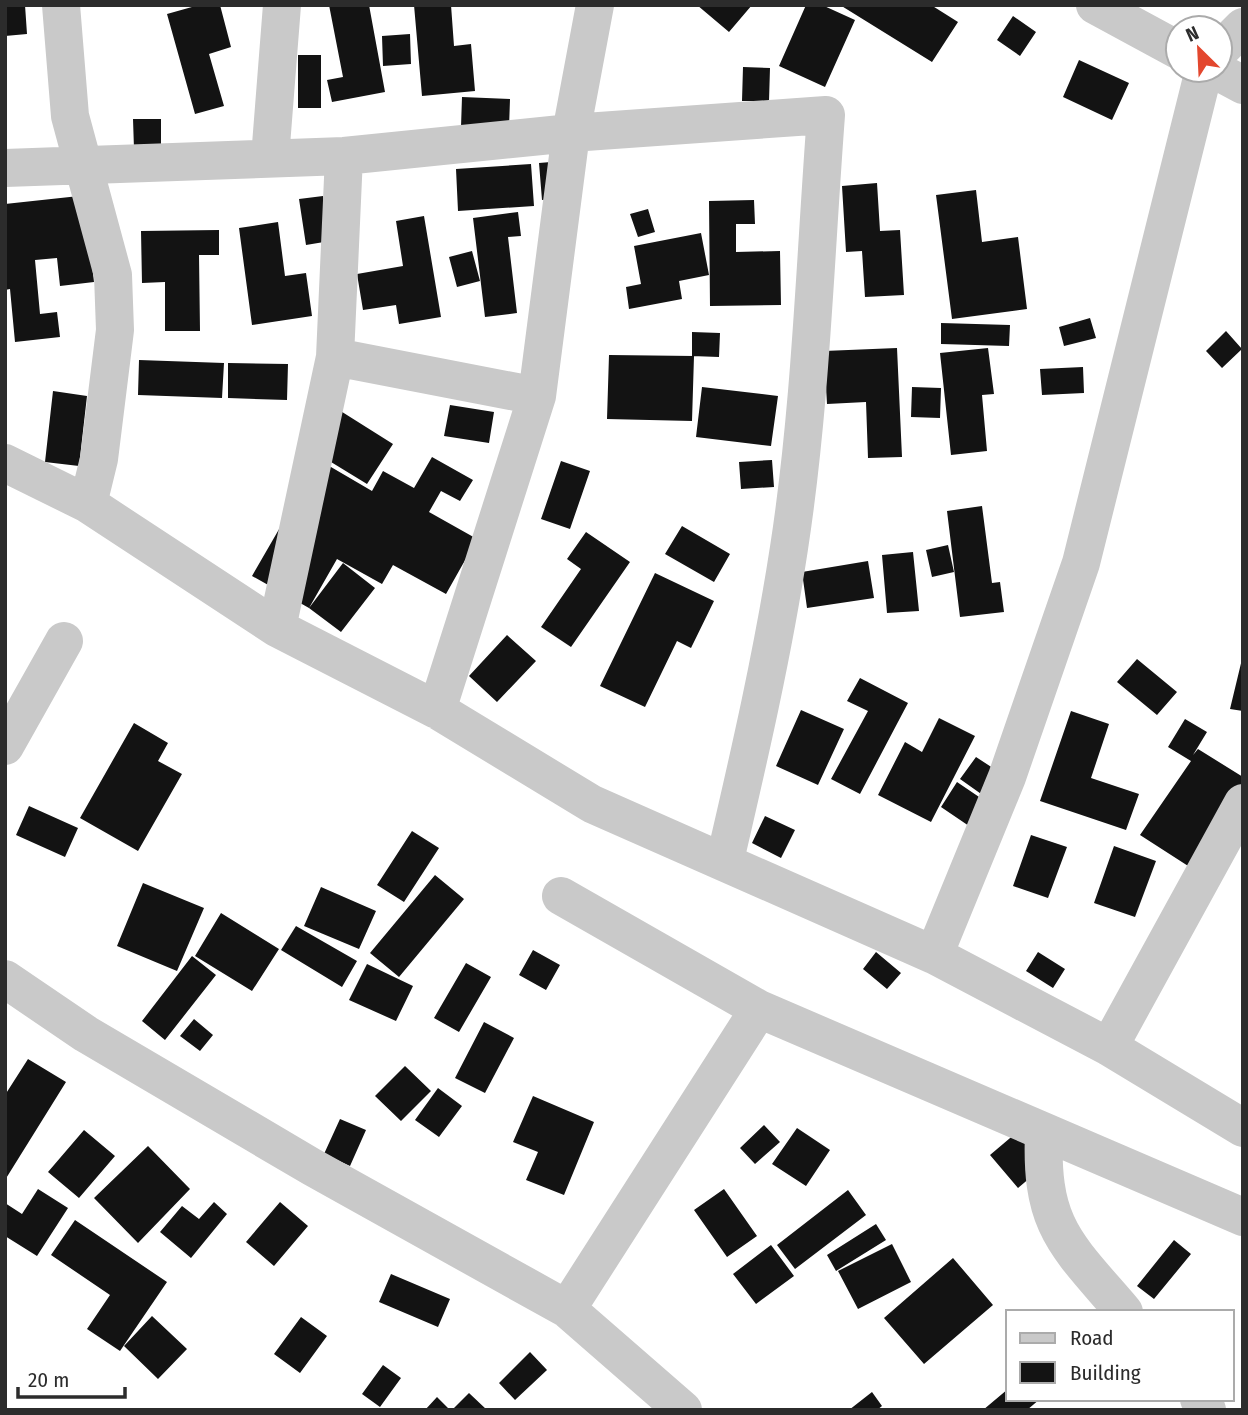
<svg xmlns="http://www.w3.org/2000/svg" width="1248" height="1415" viewBox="0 0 1248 1415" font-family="'Fira Sans Condensed',sans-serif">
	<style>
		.building { fill: #131313 }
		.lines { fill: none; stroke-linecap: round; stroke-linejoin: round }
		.street { stroke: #c9c9c9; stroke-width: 38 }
	</style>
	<rect width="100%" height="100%" fill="#fff"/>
	<!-- building -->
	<path class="building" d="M 5,5 L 25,5 L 27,34 L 5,36 Z
		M 199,5 L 220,5 L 231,47 L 209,54 L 224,106 L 195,114 L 167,14 Z
		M 329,5 L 369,5 L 385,92 L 332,102 L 327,80 L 343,77 Z
		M 414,5 L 451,5 L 454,46 L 471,44 L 475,91 L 422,96 Z
		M 697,5 L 752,5 L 729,32 Z
		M 806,5 L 822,5 L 855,20 L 825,87 L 779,66 Z
		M 840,5 L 931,5 L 958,22 L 932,62 Z
		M 1013,16 L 1036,32 L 1020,56 L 997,40 Z
		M 410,34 L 411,64 L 383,66 L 382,36 Z
		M 298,55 L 321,55 L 321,108 L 298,108 Z
		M 1079,60 L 1129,83 L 1112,120 L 1063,97 Z
		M 743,67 L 770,68 L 769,101 L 742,101 Z
		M 462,97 L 510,99 L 509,128 L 461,127 Z
		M 133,119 L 161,119 L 161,149 L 134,149 Z
		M 563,161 L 566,198 L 542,200 L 539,163 Z
		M 531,164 L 534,206 L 458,211 L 456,169 Z
		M 877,183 L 880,231 L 900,230 L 904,295 L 865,297 L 862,251 L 846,252 L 842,186 Z
		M 976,190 L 982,242 L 1018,237 L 1027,309 L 952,319 L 936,195 Z
		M 79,196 L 88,230 L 94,282 L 60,286 L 57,258 L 35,260 L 40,314 L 57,312 L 60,337 L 15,342 L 10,289 L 5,290 L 5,204 Z
		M 323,196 L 330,241 L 306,245 L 299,199 Z
		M 754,200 L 755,224 L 736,224 L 736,252 L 780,251 L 781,305 L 710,306 L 709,201 Z
		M 648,209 L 655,232 L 638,237 L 630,214 Z
		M 518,212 L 521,236 L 508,237 L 517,313 L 485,317 L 473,218 Z
		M 424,216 L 441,317 L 399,324 L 396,305 L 363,310 L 357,274 L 403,266 L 396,221 Z
		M 278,222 L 285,276 L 306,273 L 312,316 L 252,325 L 239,228 Z
		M 219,230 L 219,255 L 199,255 L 200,331 L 165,331 L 165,282 L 142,283 L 141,231 Z
		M 701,233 L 709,275 L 679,281 L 682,299 L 629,309 L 626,287 L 641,284 L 634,246 Z
		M 472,251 L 480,281 L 457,287 L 449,257 Z
		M 1090,318 L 1096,338 L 1064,346 L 1059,327 Z
		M 941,323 L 1010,325 L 1009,346 L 941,344 Z
		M 1226,331 L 1242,349 L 1222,368 L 1206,351 Z
		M 692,332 L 720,333 L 719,357 L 692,356 Z
		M 897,348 L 902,457 L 868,458 L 866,402 L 827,404 L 824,351 Z
		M 988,348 L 994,394 L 982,395 L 987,451 L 951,455 L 940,353 Z
		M 609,355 L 694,356 L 692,421 L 607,419 Z
		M 139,360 L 224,363 L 222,398 L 138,395 Z
		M 228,363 L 288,364 L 287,400 L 228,398 Z
		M 1083,367 L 1084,393 L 1042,395 L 1040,369 Z
		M 702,387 L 778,396 L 771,446 L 696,437 Z
		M 912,387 L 941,388 L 940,418 L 911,417 Z
		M 53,391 L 87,396 L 79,466 L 45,462 Z
		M 450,405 L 494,412 L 489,443 L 444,436 Z
		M 339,410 L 393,444 L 367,484 L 313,451 Z
		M 432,457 L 473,480 L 460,501 L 441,491 L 429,512 L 477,539 L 446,594 L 393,565 L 382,584 L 337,559 L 309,608 L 252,576 L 319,460 L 372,491 L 383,471 L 414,488 Z
		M 772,460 L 774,487 L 741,489 L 739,462 Z
		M 561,461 L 590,471 L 570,529 L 541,519 Z
		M 982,506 L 992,583 L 1000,582 L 1004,612 L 960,617 L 947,511 Z
		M 682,526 L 730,554 L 714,582 L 665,554 Z
		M 586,532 L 630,562 L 571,647 L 541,627 L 581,569 L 567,559 Z
		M 948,545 L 954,572 L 932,577 L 926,550 Z
		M 913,552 L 919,611 L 887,613 L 882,555 Z
		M 868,561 L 874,598 L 807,608 L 802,572 Z
		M 343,563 L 375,588 L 341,632 L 309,608 Z
		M 655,573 L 714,601 L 691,648 L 677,641 L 645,707 L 600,686 Z
		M 507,635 L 536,661 L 497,702 L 469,676 Z
		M 1243,655 L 1243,711 L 1230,709 Z
		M 1137,659 L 1177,692 L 1157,715 L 1117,682 Z
		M 860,678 L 908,703 L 860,794 L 831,779 L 868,711 L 847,701 Z
		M 801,710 L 844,729 L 818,785 L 776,766 Z
		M 1071,711 L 1109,724 L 1091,778 L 1139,794 L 1126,830 L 1040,801 Z
		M 939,718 L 975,736 L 931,822 L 878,795 L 905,742 L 922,752 Z
		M 1185,719 L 1207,732 L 1193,755 L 1198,749 L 1243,777 L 1243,795 L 1199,873 L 1140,835 L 1191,761 L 1168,747 Z
		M 134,723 L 168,743 L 158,761 L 182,774 L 138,851 L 80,818 Z
		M 976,757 L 999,772 L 984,796 L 960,779 Z
		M 957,782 L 985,801 L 969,826 L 941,807 Z
		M 29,806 L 78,828 L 65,857 L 16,835 Z
		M 765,816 L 795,830 L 781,858 L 752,843 Z
		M 412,831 L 439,848 L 404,902 L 377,885 Z
		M 1031,835 L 1067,847 L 1048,898 L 1013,886 Z
		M 1114,846 L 1156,861 L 1135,917 L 1094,903 Z
		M 435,875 L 464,899 L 399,977 L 370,953 Z
		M 143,883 L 204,908 L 177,971 L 117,946 Z
		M 321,887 L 376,911 L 359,949 L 304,926 Z
		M 221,913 L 279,949 L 252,991 L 195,956 Z
		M 296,926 L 357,961 L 342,987 L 281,950 Z
		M 533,950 L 560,965 L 546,990 L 519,975 Z
		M 876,952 L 901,973 L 887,989 L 863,969 Z
		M 1038,952 L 1065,969 L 1053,988 L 1026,971 Z
		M 192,956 L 216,975 L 165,1040 L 142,1021 Z
		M 466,963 L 491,977 L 459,1032 L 434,1018 Z
		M 367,964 L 413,986 L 396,1021 L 349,1000 Z
		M 194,1019 L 213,1035 L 200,1051 L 180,1036 Z
		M 484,1022 L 514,1038 L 485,1093 L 455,1078 Z
		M 28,1059 L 66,1082 L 5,1180 L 5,1095 Z
		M 405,1066 L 431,1091 L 401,1121 L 375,1096 Z
		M 438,1088 L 462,1106 L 439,1137 L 415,1120 Z
		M 533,1096 L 594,1122 L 564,1195 L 526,1180 L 538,1152 L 513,1142 Z
		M 340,1119 L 366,1130 L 350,1166 L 324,1154 Z
		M 764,1125 L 780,1142 L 755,1164 L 740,1148 Z
		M 797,1128 L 830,1150 L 806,1186 L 772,1164 Z
		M 84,1130 L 115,1156 L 79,1198 L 48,1172 Z
		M 1016,1133 L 1044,1166 L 1018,1188 L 990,1155 Z
		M 148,1146 L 190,1189 L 138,1243 L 94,1198 Z
		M 38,1189 L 68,1208 L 37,1256 L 5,1236 L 5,1203 L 22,1214 Z
		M 724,1189 L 757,1236 L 727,1257 L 694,1210 Z
		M 848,1190 L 866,1215 L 795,1269 L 777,1245 Z
		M 214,1202 L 227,1214 L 191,1258 L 160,1232 L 182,1206 L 199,1219 Z
		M 280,1202 L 308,1226 L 274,1266 L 246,1242 Z
		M 75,1220 L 167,1282 L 120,1351 L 87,1329 L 110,1295 L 51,1255 Z
		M 876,1224 L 886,1240 L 836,1271 L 827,1255 Z
		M 1174,1240 L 1191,1254 L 1154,1299 L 1137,1286 Z
		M 892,1244 L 911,1282 L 858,1309 L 838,1271 Z
		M 771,1245 L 794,1276 L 756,1304 L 733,1274 Z
		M 953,1258 L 993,1305 L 924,1364 L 884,1318 Z
		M 391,1274 L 450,1299 L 438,1327 L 379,1302 Z
		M 152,1316 L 187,1349 L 158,1379 L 124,1346 Z
		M 301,1317 L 327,1336 L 300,1373 L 274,1354 Z
		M 530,1352 L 547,1370 L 515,1400 L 499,1383 Z
		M 383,1365 L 401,1378 L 380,1407 L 362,1394 Z
		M 1008,1389 L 1008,1399 L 1040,1399 L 1027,1410 L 983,1410 Z
		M 872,1392 L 882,1406 L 877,1410 L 849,1410 Z
		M 469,1393 L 487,1410 L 452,1410 Z
		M 437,1397 L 450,1410 L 425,1410 Z"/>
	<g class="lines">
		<!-- street -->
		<path class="street" d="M 61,5 L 70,116 L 113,275 L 115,330 L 99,459 L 88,504
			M 1095,5 L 1178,50
			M 1220,50 L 1243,27
			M 1215,70 L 1243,85
			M 270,158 L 282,5
			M 5,168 L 344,156 L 571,133 L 826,115 C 815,259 811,405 789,548 C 773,653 749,757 725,860
			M 335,357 L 537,396
			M 5,463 L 88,504 L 277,628 L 437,710 L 592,804 L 934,955 L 1109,1047 L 1243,1128
			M 277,628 L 335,357 L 344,156
			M 437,710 L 537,396 L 571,133 L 595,5
			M 5,746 L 64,641
			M 561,896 L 759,1009 L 1243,1217
			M 934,955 L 1007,777 L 1081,563 L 1204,70
			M 5,979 L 86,1034 L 312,1167 L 567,1309 L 683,1410
			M 1109,1047 L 1243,803
			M 1044,1132 C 1040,1227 1066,1244 1124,1312
			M 567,1309 L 759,1009
			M 1199,1399 L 1207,1410"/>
	</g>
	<!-- border -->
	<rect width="1248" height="1415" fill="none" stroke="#2c2c2c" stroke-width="14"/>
	<!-- legend -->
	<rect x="1006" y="1310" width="228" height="91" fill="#ffffff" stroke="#ababab" stroke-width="2"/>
	<rect x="1020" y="1333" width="35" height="10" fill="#c9c9c9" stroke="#ababab" stroke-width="2"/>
	<text x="1070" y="1345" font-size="21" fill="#2c2c2c">Road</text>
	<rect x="1020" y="1362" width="35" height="21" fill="#131313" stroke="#ababab" stroke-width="2"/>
	<text x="1070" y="1380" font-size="21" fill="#2c2c2c">Building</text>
	<!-- north arrow -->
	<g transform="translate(1199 49) rotate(336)"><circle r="33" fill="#ffffff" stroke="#ababab" stroke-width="2"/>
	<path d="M0-5L12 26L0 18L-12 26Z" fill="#e3472e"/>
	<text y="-10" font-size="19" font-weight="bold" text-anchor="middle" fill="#2c2c2c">N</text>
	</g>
	<!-- scale -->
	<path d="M18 1387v10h107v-10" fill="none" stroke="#2c2c2c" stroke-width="3.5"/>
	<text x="28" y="1387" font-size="21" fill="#2c2c2c" stroke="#ffffff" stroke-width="5" paint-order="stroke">20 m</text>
</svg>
